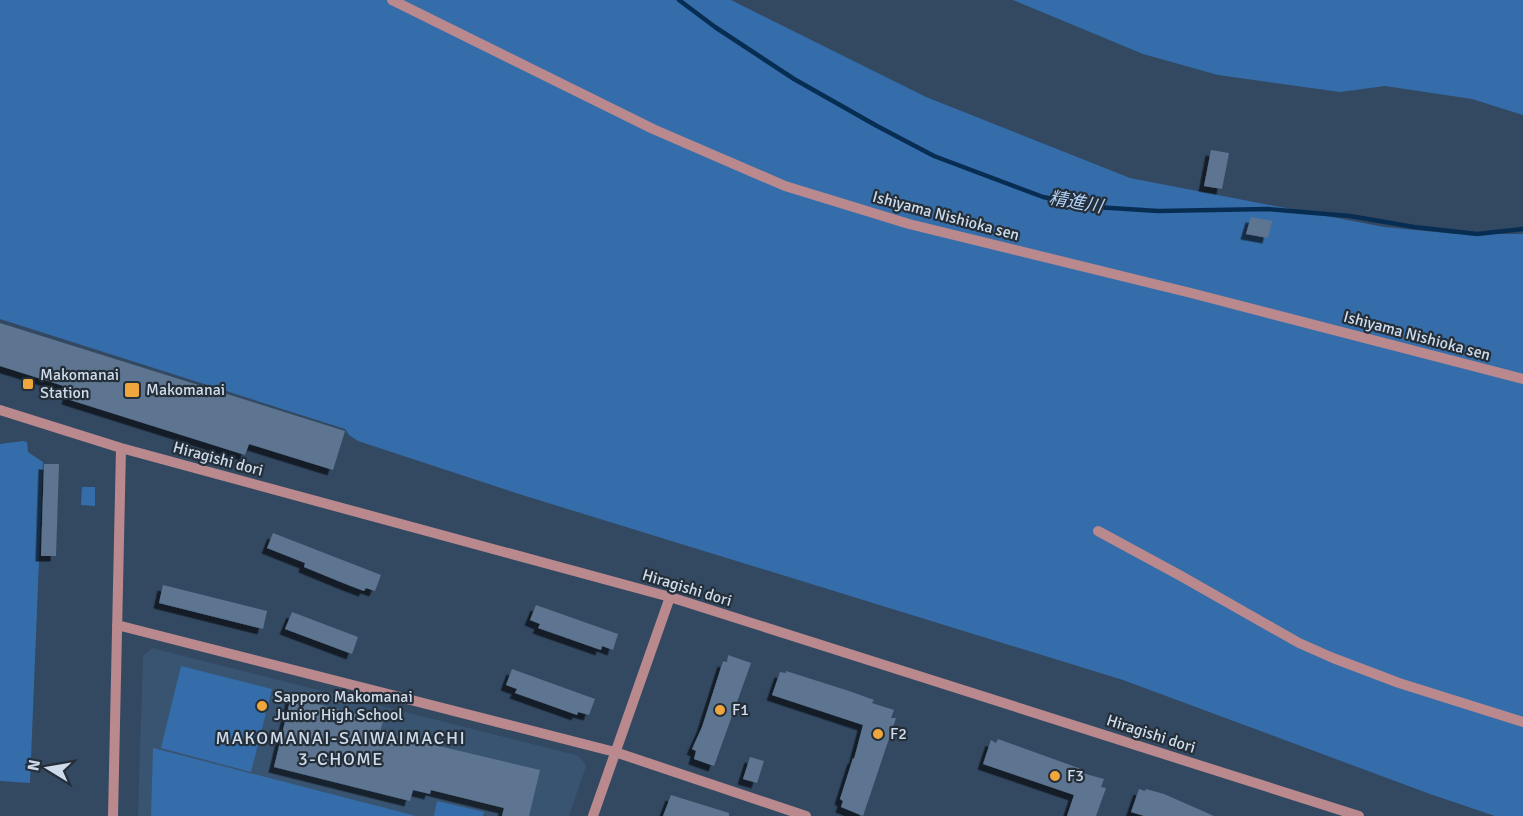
<svg xmlns="http://www.w3.org/2000/svg" width="1523" height="816" viewBox="0 0 1523 816" font-family="Signika,'Noto Sans JP',sans-serif">
	<style>
		.built { fill: #395471 }
		.green { fill: #356daa }
		.lines { fill: none; stroke-linecap: round; stroke-linejoin: round }
		.stream { stroke: #082d53; stroke-width: 4.5 }
		.building { fill: #5d7590; filter: url(#shadow) }
		.minor { stroke: #b9898d; stroke-width: 10 }
		.poi-dot { fill: #efa73d; stroke: #252f3a; stroke-width: 2 }
		.labels { text-anchor: middle; dominant-baseline: central; stroke-width: 4.5; stroke-linejoin: round; paint-order: stroke }
		.street-label { font-size: 16px; fill: #cedbea; stroke: #252f3a }
		.poi-label { font-size: 16px; fill: #cedbea; stroke: #252f3a; text-anchor: start }
		.water-label { font-size: 18px; font-style: italic; fill: #b0d1f7; stroke: #252f3a }
		.neighbourhood-label { font-size: 18px; letter-spacing: 1.5px; fill: #cedbea; stroke: #252f3a }
	</style>
	<defs>
		<filter id="shadow"><feDropShadow dx="-5.5" dy="5.5" stdDeviation="0" flood-color="#0009"/></filter>
	</defs>
	<rect width="100%" height="100%" fill="#334962"/>
	<!-- built -->
	<path class="built" d="M 152,648 L 579,756 L 586,766 L 569,816 L 138,816 L 143,656 Z"/>
	<!-- green -->
	<path class="green" d="M 0,0 L 731,0 L 926,97 L 1130,178 L 1384,227 L 1457,234 L 1523,234 L 1523,816 L 1495,816 L 1430,794 L 1123,680 L 519,494 L 358,441 L 349,435 L 345,429 L 0,319 Z
		M 1013,0 L 1523,0 L 1523,115 L 1472,99 L 1385,86 L 1340,92 L 1218,75 L 1143,54 Z
		M 23,441 L 27,442 L 28,452 L 43,462 L 30,783 L 0,781 L 0,444 Z
		M 82,487 L 95,487 L 95,506 L 81,505 Z
		M 181,666 L 272,689 L 251,772 L 161,748 Z
		M 153,748 L 416,816 L 151,816 Z
		M 437,801 L 484,812 L 483,816 L 434,816 Z"/>
	<g class="lines">
		<!-- stream -->
		<path class="stream" d="M 679,0 L 715,27 L 794,79 L 877,126 L 934,156 L 1043,197 L 1095,207 L 1158,211 L 1268,209 L 1350,216 L 1414,227 L 1477,234 L 1523,229"/>
	</g>
	<!-- building -->
	<path class="building" d="M 1211,150 L 1229,153 L 1222,189 L 1204,186 Z
		M 1251,217 L 1272,221 L 1268,238 L 1246,234 Z
		M 0,323 L 345,431 L 333,470 L 249,444 L 245,455 L 67,399 L 70,388 L 0,366 Z
		M 44,464 L 59,464 L 56,556 L 41,556 Z
		M 273,533 L 381,575 L 375,591 L 366,588 L 364,591 L 348,585 L 304,567 L 305,563 L 267,548 Z
		M 163,585 L 267,611 L 263,629 L 159,603 Z
		M 536,605 L 618,634 L 613,650 L 602,646 L 601,650 L 538,628 L 540,624 L 530,620 Z
		M 292,612 L 358,637 L 352,654 L 285,629 Z
		M 728,655 L 751,663 L 714,766 L 694,759 L 696,751 L 692,749 L 702,727 L 723,661 L 727,662 Z
		M 512,669 L 595,699 L 589,715 L 578,712 L 577,715 L 515,693 L 517,689 L 506,685 Z
		M 786,671 L 849,691 L 874,700 L 872,703 L 894,710 L 891,718 L 896,718 L 863,816 L 841,807 L 843,801 L 840,799 L 853,758 L 854,759 L 863,725 L 772,695 L 780,672 L 786,673 Z
		M 291,697 L 383,721 L 380,732 L 540,770 L 529,816 L 502,816 L 504,808 L 431,790 L 430,794 L 413,790 L 410,801 L 274,767 Z
		M 998,739 L 1084,770 L 1082,773 L 1104,779 L 1101,787 L 1106,788 L 1096,816 L 1067,816 L 1074,795 L 983,764 L 991,740 L 996,743 Z
		M 750,757 L 764,761 L 757,783 L 743,779 Z
		M 1139,789 L 1145,791 L 1146,789 L 1164,794 L 1214,816 L 1144,816 L 1131,812 Z
		M 671,795 L 729,813 L 729,816 L 663,816 Z"/>
	<g class="lines">
		<!-- minor -->
		<path class="minor" d="M 392,0 L 653,129 L 785,186 L 909,224 L 1191,293 L 1523,379
			M 0,410 L 121,448 L 670,597 L 1359,816
			M 1098,531 L 1181,576 L 1299,643 L 1333,658 L 1399,683 L 1523,722
			M 117,625 L 615,752 L 806,816
			M 113,816 L 121,448
			M 593,816 L 670,597"/>
	</g>
	<!-- markers -->
	<g class="poi-dot">
		<rect x="22" y="378" width="12" height="12" rx="3"/>
		<rect x="124" y="382" width="16" height="16" rx="3"/>
		<circle cx="262" cy="706" r="6"/>
		<circle cx="720" cy="710" r="6"/>
		<circle cx="878" cy="734" r="6"/>
		<circle cx="1055" cy="776" r="6"/>
	</g>
	<g class="labels">
		<!-- street labels -->
		<g class="street-label">
			<text transform="translate(946 216) rotate(15)">Ishiyama Nishioka sen</text>
			<text transform="translate(1417 336) rotate(15)">Ishiyama Nishioka sen</text>
			<text transform="translate(218 459) rotate(15)">Hiragishi dori</text>
			<text transform="translate(687 588) rotate(17)">Hiragishi dori</text>
			<text transform="translate(1151 734) rotate(18)">Hiragishi dori</text>
		</g>
		<!-- poi labels -->
		<g class="poi-label">
			<text x="40" y="375">Makomanai<tspan x="40" dy="18">Station</tspan></text>
			<text x="146" y="390">Makomanai</text>
			<text x="274" y="697">Sapporo Makomanai<tspan x="274" dy="18">Junior High School</tspan></text>
			<text x="732" y="710">F1</text>
			<text x="890" y="734">F2</text>
			<text x="1067" y="776">F3</text>
		</g>
		<!-- water labels -->
		<g class="water-label">
			<text transform="translate(1076 202) rotate(10)">精進川</text>
		</g>
		<!-- neighbourhood labels -->
		<g class="neighbourhood-label">
			<text x="341" y="738">MAKOMANAI-SAIWAIMACHI<tspan x="341" dy="21">3-CHOME</tspan></text>
		</g>
	</g>
	<!-- north arrow -->
	<g transform="translate(48 768) rotate(281)" stroke="#252f3a" stroke-width="4.5" paint-order="stroke">
	<path d="M0-4.5L10 22L0 15L-10 22Z" fill="#cedbea"/>
	<text y="-9" font-size="16" font-weight="bold" text-anchor="middle" fill="#cedbea">N</text>
	</g>
</svg>
